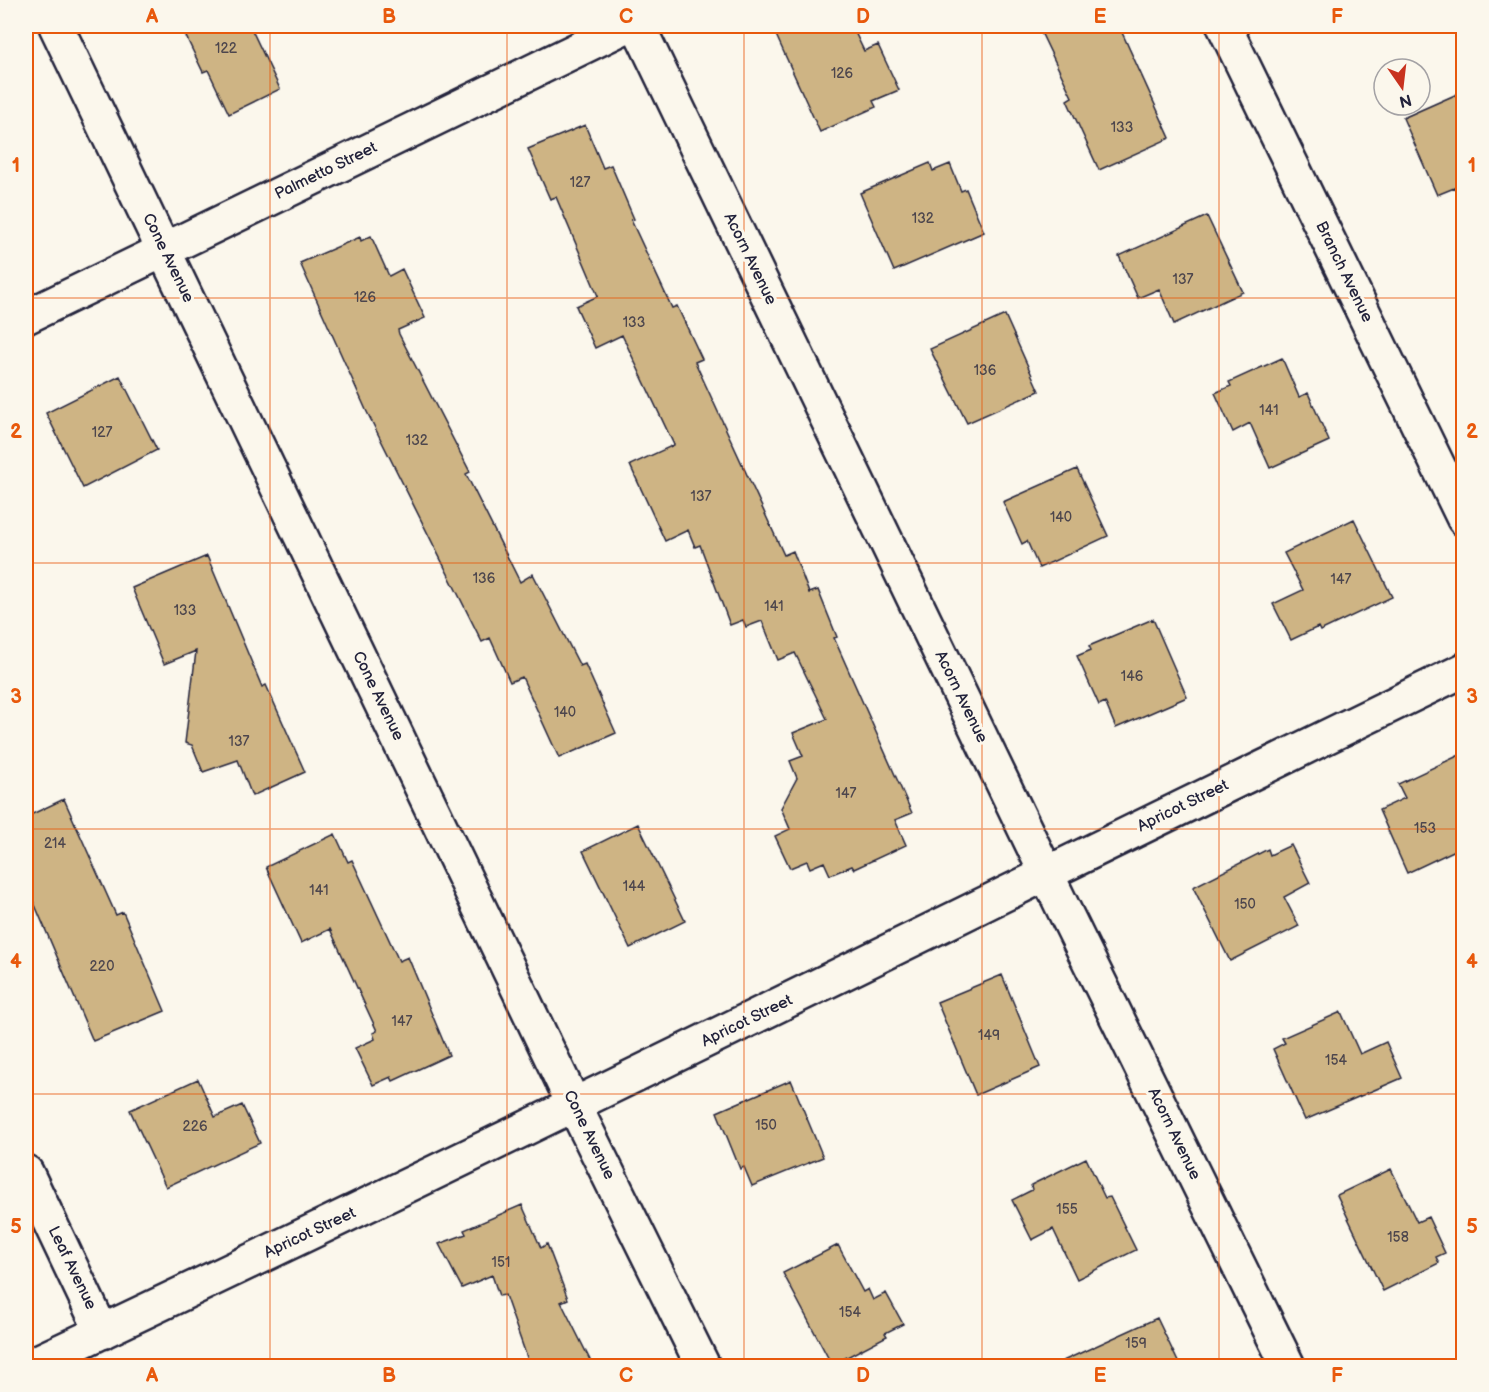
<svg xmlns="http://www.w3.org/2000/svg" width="1489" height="1392" viewBox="0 0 1489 1392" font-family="'Balsamiq Sans',sans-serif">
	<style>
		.building { fill: #ceb484; stroke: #22223b; stroke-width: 1.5 }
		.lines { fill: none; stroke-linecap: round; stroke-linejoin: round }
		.minor-casing { stroke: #22223b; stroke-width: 38 }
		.minor { stroke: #fbf7ec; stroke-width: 33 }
		.grid { fill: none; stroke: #e8590c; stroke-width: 1.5; stroke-opacity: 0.55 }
		.labels { text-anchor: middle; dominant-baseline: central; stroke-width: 6; stroke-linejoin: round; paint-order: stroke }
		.number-label { font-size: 14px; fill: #4d464d }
		.street-label { font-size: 16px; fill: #22223b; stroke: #fbf7ec }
		.neatline { fill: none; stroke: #e8590c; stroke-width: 2 }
		.grid-label { font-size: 20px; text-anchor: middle; font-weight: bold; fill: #e8590c }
	</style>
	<rect width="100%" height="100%" fill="#fbf7ec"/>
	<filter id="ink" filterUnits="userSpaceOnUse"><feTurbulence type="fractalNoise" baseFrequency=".0167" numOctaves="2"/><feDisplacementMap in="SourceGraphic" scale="12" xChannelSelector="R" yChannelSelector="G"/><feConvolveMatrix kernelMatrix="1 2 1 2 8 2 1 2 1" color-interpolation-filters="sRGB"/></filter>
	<g filter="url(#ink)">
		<!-- building -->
		<path class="building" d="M 181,26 L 250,26 L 280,89 L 229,114 L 208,70 L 203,72 Z
			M 797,26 L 852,26 L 864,51 L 878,45 L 899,90 L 873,101 L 876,107 L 820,132 L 776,35 Z
			M 1038,26 L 1119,26 L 1170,138 L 1099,170 L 1067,100 L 1072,97 Z
			M 1464,91 L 1464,184 L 1437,195 L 1403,118 Z
			M 585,125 L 603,168 L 611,165 L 634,219 L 631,220 L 672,308 L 677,306 L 702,359 L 695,362 L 784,555 L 793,551 L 809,593 L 818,590 L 837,637 L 834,638 L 912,813 L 895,820 L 906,845 L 854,869 L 852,866 L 830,875 L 824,862 L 810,868 L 807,861 L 790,868 L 775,836 L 790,829 L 781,808 L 797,778 L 790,761 L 803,756 L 793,733 L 827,719 L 795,653 L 778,660 L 762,621 L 746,627 L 743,620 L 730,625 L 700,545 L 695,547 L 688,530 L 665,541 L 630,465 L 674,445 L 622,335 L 595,348 L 576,306 L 598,296 L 556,197 L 550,199 L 528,149 Z
			M 930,163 L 933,171 L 950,164 L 961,191 L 966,189 L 984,232 L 894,271 L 860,193 Z
			M 1207,216 L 1243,292 L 1174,324 L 1159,289 L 1138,298 L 1119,256 Z
			M 371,236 L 389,276 L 402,269 L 425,318 L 398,330 L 399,334 L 470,472 L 466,474 L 520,582 L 533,574 L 580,666 L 585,664 L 616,733 L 559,758 L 522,677 L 510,682 L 490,638 L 482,642 L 366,410 L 300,263 L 360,237 L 361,241 Z
			M 1005,315 L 1039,391 L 967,423 L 930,349 Z
			M 1282,358 L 1299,397 L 1308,393 L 1329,441 L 1270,468 L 1250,423 L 1233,432 L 1215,393 L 1231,386 L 1229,382 Z
			M 120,376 L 157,450 L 83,488 L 46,413 Z
			M 1077,469 L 1108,536 L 1039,568 L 1027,541 L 1022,544 L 1003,502 Z
			M 1354,519 L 1392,597 L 1320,631 L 1318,627 L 1291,640 L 1273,604 L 1303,590 L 1284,553 Z
			M 207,556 L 262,687 L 266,685 L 305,772 L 252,796 L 238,760 L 203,772 L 192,745 L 185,743 L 196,651 L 164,664 L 132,588 Z
			M 1153,619 L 1187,697 L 1116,728 L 1105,702 L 1099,705 L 1077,656 L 1091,650 L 1089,646 Z
			M 1464,753 L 1464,846 L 1407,873 L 1379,810 L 1405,798 L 1398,784 Z
			M 64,799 L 116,915 L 123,912 L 165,1011 L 93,1041 L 26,884 L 26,817 Z
			M 638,824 L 685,921 L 630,948 L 583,851 Z
			M 335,834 L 348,862 L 352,860 L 399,961 L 408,957 L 449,1055 L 393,1081 L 391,1077 L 373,1085 L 355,1048 L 375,1039 L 373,1033 L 377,1031 L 330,929 L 301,943 L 266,867 Z
			M 1291,845 L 1310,883 L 1284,897 L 1299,926 L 1230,961 L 1193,887 L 1268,849 L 1270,855 Z
			M 1002,975 L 1040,1067 L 976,1095 L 937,1002 Z
			M 1341,1012 L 1360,1054 L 1386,1042 L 1402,1078 L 1305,1120 L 1273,1049 L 1285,1043 L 1282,1038 Z
			M 198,1079 L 215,1117 L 242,1105 L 260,1143 L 166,1187 L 130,1110 Z
			M 791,1080 L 823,1157 L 752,1186 L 744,1167 L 740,1169 L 717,1112 Z
			M 1086,1158 L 1105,1198 L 1110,1197 L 1136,1250 L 1077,1279 L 1053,1229 L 1032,1240 L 1012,1200 L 1032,1190 L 1031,1185 Z
			M 1391,1169 L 1417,1222 L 1428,1217 L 1445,1253 L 1436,1257 L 1439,1263 L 1383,1291 L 1337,1195 Z
			M 522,1205 L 541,1248 L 547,1244 L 568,1299 L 561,1302 L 593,1366 L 530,1366 L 505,1295 L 499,1296 L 492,1275 L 462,1288 L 439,1244 L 466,1234 L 464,1230 Z
			M 838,1245 L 863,1292 L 868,1289 L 873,1300 L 886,1293 L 903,1324 L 885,1333 L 887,1336 L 832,1365 L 783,1273 Z
			M 1157,1318 L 1180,1366 L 1052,1366 Z"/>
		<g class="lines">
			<defs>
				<path id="minor" d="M 56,26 L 575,1107 L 703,1366
					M 638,26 L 1063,908 L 1288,1366
					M 1224,26 L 1464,519
					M 26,317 L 626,26
					M 26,1172 L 102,1332
					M 29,1366 C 510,1140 985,902 1464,670"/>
			</defs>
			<!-- minor casing -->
			<use href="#minor" class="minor-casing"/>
			<!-- minor -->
			<use href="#minor" class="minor"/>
		</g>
	</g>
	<!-- grid -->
	<path class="grid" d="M 270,26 L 270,1366M 507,26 L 507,1366M 744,26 L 744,1366M 982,26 L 982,1366M 1219,26 L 1219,1366M 26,298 L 1464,298M 26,563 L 1464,563M 26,829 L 1464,829M 26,1094 L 1464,1094"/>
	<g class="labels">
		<!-- number labels -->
		<g class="number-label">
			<text x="226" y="48">122</text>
			<text x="842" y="73">126</text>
			<text x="1122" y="127">133</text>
			<text x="580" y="182">127</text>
			<text x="923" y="218">132</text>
			<text x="1183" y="279">137</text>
			<text x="365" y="297">126</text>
			<text x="634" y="322">133</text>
			<text x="985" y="370">136</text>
			<text x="1269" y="410">141</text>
			<text x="102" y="432">127</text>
			<text x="417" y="440">132</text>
			<text x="701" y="496">137</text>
			<text x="1061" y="517">140</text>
			<text x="484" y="578">136</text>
			<text x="1341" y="579">147</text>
			<text x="774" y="606">141</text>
			<text x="185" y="610">133</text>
			<text x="1132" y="676">146</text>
			<text x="565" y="712">140</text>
			<text x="239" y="741">137</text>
			<text x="846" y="793">147</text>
			<text x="1425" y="828">153</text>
			<text x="55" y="843">214</text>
			<text x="634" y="886">144</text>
			<text x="319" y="890">141</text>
			<text x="1245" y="904">150</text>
			<text x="102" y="966">220</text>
			<text x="402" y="1021">147</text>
			<text x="989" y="1035">149</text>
			<text x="1336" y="1060">154</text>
			<text x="766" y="1125">150</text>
			<text x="195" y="1126">226</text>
			<text x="1067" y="1209">155</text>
			<text x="1398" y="1237">158</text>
			<text x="501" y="1262">151</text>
			<text x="850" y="1312">154</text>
			<text x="1136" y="1343">159</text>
		</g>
		<!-- street labels -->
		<g class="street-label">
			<text transform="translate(326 171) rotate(-26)">Palmetto Street</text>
			<text transform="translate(168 258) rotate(64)">Cone Avenue</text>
			<text transform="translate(750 259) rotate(64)">Acorn Avenue</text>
			<text transform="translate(1344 272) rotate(64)">Branch Avenue</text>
			<text transform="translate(378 696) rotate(64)">Cone Avenue</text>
			<text transform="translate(961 697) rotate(64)">Acorn Avenue</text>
			<text transform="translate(1183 806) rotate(-26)">Apricot Street</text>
			<text transform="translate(747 1021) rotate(-26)">Apricot Street</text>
			<text transform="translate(1174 1134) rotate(64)">Acorn Avenue</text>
			<text transform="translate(589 1135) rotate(64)">Cone Avenue</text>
			<text transform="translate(310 1233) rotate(-25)">Apricot Street</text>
			<text transform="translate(72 1268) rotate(64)">Leaf Avenue</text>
		</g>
	</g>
	<!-- margin -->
	<rect width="1489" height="1392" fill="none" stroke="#fbf7ec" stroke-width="66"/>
	<!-- north arrow -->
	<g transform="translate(1402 87) rotate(166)"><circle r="28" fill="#fbf7ec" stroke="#a4a2a5" stroke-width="1.5"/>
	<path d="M0-4.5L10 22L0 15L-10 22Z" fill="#c8321e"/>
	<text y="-9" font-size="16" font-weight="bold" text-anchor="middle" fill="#22223b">N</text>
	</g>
	<rect x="33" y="33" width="1423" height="1326" class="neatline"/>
	<g class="grid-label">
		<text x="152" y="23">A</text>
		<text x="389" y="23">B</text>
		<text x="626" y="23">C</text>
		<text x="863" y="23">D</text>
		<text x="1100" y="23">E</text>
		<text x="1337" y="23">F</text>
		<text x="16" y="172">1</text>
		<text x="1472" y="172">1</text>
		<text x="16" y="438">2</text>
		<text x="1472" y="438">2</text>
		<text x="16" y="703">3</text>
		<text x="1472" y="703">3</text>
		<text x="16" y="968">4</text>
		<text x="1472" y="968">4</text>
		<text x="16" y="1233">5</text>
		<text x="1472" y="1233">5</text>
		<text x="152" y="1382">A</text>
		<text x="389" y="1382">B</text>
		<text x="626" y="1382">C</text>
		<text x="863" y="1382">D</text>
		<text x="1100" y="1382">E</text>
		<text x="1337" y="1382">F</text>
	</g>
</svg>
